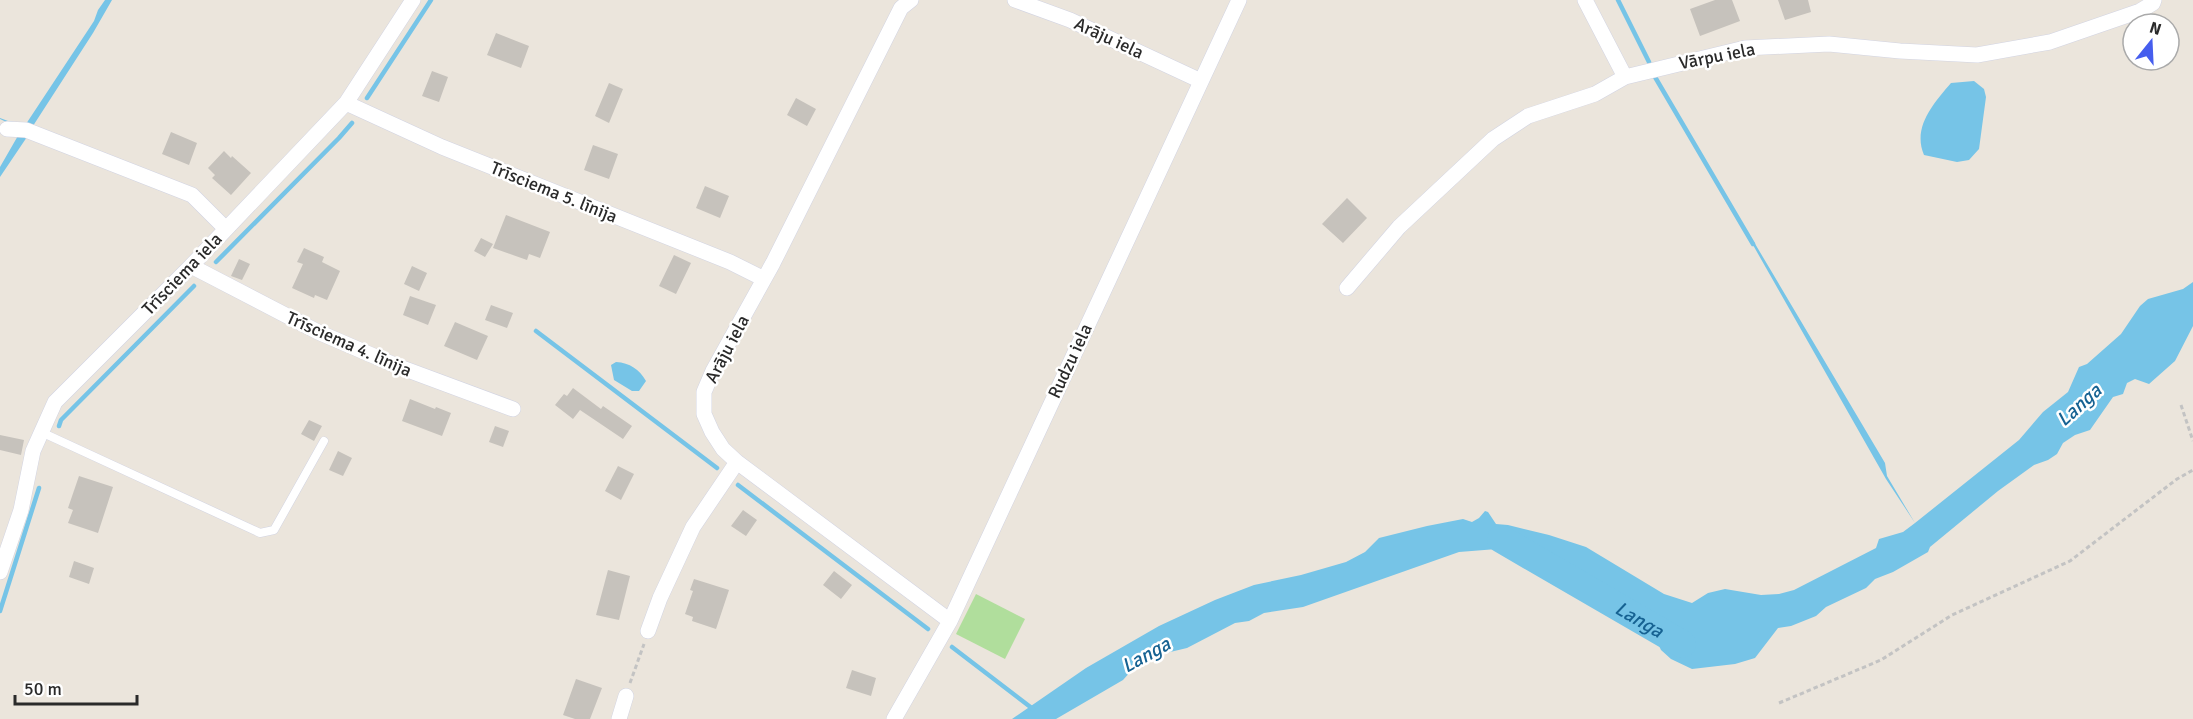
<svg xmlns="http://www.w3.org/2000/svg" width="2193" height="719" viewBox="0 0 2193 719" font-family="Signika,sans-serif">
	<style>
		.green { fill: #b0de9c }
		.water { fill: #76c4e7 }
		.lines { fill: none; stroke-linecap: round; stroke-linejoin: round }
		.stream { stroke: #76c4e7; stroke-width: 4.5 }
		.river { stroke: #76c4e7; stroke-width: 28 }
		.building { fill: #c6c2bc }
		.lane-casing { stroke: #d2d4e2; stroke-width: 9 }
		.street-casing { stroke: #d2d4e2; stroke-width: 16 }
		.path { stroke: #c3c3c3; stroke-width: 3; stroke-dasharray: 4.5 3; stroke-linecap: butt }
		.lane { stroke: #fff; stroke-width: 8 }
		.street { stroke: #fff; stroke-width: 15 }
		.labels { text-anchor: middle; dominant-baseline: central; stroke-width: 5; stroke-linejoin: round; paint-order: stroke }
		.street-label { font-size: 18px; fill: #2a2a2a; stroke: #fff }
		.water-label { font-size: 20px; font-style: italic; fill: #166292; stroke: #fff }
	</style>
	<rect width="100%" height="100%" fill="#ebe5dc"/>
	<!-- green -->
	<path class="green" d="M 976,594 L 1025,619 L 1005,659 L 956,634 Z"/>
	<!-- water -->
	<path class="water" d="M 105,0 L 112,0 L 93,33 L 31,129 L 21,129 L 0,119 L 0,118 L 8,121 L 26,124 L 94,21 L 98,10 Z
		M 1974,81 L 1984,89 L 1986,97 L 1979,149 L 1969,160 L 1957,162 L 1924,155 C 1912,127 1934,103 1951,83 Z
		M 19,134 L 29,134 L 0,177 L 0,167 Z
		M 1754,242 L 1885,463 L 1887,476 L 1915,523 L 2019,440 L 2043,412 L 2068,392 L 2079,367 L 2087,364 L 2121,334 L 2140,306 L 2148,299 L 2183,289 L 2193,282 L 2193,326 L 2175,361 L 2149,384 L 2135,379 L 2127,383 L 2123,394 L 2113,397 L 2090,430 L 2075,435 L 2063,443 L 2057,454 L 2048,460 L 2034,465 L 1998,491 L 1930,547 L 1928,552 L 1893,572 L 1875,579 L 1866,588 L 1826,607 L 1816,616 L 1791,626 L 1778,628 L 1755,658 L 1735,664 L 1692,669 L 1671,659 L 1661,650 L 1650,627 L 1643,619 L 1636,613 L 1613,606 L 1604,596 L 1572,580 L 1568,572 L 1560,567 L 1512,551 L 1497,549 L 1459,552 L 1303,607 L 1264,613 L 1249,621 L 1235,623 L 1187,648 L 1166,653 L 1132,670 L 1123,680 L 1056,719 L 1012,719 L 1086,668 L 1159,626 L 1215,600 L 1254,585 L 1301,575 L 1346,562 L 1365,552 L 1379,538 L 1427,526 L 1463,519 L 1472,522 L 1479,518 L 1485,511 L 1488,512 L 1496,524 L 1508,525 L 1549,535 L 1586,547 L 1664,594 L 1692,603 L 1708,593 L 1725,589 L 1761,595 L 1779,594 L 1794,590 L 1876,548 L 1879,539 L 1903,532 L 1915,523 L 1886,479 L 1753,245 Z
		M 616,362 C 630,363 639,369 646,381 L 639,391 L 632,391 L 614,380 L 611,365 Z"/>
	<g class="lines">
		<!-- stream -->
		<path class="stream" d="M 1618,0 L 1649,62
			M 1655,77 L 1753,244
			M 367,98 L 431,0
			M 216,262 L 339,138 L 352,123
			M 536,331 L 717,468
			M 59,426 L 61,420 L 194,286
			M 738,485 L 928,629
			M 0,611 L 39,488
			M 952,647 L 1033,709"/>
		<!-- river -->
		<path class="river" id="s1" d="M 1501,539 L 1682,644"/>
	</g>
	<!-- building -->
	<path class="building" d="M 1715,0 L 1732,0 L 1740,21 L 1700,36 L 1690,9 Z
		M 1778,0 L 1808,0 L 1811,12 L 1785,20 Z
		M 496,33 L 529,46 L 521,68 L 487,55 Z
		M 432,71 L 448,77 L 439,102 L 422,96 Z
		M 609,83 L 623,89 L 609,123 L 595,116 Z
		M 796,98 L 816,109 L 807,126 L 787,115 Z
		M 171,132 L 197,143 L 189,165 L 162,154 Z
		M 593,145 L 618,154 L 609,179 L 584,170 Z
		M 224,151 L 231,158 L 232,156 L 251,173 L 231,195 L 212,178 L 215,175 L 208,168 Z
		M 705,186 L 729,196 L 720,218 L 696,208 Z
		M 1347,198 L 1367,218 L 1343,243 L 1322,224 Z
		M 506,215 L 550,232 L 540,258 L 529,254 L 527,260 L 493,248 Z
		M 481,238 L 493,244 L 485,257 L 474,251 Z
		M 304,248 L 324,257 L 322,262 L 340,271 L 327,300 L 315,295 L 314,298 L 292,288 L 303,264 L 297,262 Z
		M 674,255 L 691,263 L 676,294 L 659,286 Z
		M 239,259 L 250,264 L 242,280 L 231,276 Z
		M 412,266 L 427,273 L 419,291 L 404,284 Z
		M 410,296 L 436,305 L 428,325 L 403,315 Z
		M 491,305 L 513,313 L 507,328 L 485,320 Z
		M 455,322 L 488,336 L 477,360 L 444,346 Z
		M 573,388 L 601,409 L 603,406 L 632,426 L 623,439 L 580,410 L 573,419 L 555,405 L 564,394 L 567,396 Z
		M 410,399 L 435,409 L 436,407 L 451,413 L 442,436 L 402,421 Z
		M 309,420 L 322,426 L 314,441 L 301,434 Z
		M 495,426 L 509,431 L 503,447 L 489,442 Z
		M 0,435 L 24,440 L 21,455 L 0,450 Z
		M 338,451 L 352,458 L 343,476 L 329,470 Z
		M 618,466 L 634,474 L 621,500 L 605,491 Z
		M 79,476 L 113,487 L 98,533 L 68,523 L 73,510 L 68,508 Z
		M 743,510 L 757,520 L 746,536 L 731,526 Z
		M 74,561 L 94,568 L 89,584 L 69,577 Z
		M 608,570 L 630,576 L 619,620 L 596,615 Z
		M 834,571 L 852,585 L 841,599 L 823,585 Z
		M 694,579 L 729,590 L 716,629 L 692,621 L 693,617 L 685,614 L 693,591 L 690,590 Z
		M 852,670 L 876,678 L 871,696 L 846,688 Z
		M 576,679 L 602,688 L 590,719 L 575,719 L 563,715 Z"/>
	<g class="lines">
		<defs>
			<path id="lane" d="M 41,432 L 260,533 L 274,530 L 324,441"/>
			<path id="street" d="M 911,0 L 901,8 L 773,263 L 713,371 L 704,392 L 704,414 L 712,432 L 723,449 L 737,462 L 950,621
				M 1015,0 L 1070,20 L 1201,81
				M 1585,0 L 1625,77
				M 346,103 L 442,147 L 730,262 L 764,279
				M 7,129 L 26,130 L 192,195 L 226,229
				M 191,266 L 318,332 L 397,366 L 513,409
				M 1347,288 L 1399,227 L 1493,139 L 1528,116 L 1595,94 L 1625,77 L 1745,48 L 1829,44 L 1900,51 L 1977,55 L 2050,42 L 2140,11 L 2153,3 L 2154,0
				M 0,572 L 21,510 L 33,451 L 55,402 L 191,266 L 346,103 L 413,0
				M 648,631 L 660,598 L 693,527 L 737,462
				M 619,719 L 626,696
				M 894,719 L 950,621 L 1239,0"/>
		</defs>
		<!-- lane casing -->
		<use href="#lane" class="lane-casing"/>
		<!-- street casing -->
		<use href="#street" class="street-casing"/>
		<!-- path -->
		<path class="path" d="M 2181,405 L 2193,441
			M 630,683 L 644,644
			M 1779,703 L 1881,660 L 1952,615 L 2070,561 L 2177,479 L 2193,470"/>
		<!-- lane -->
		<use href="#lane" class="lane"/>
		<!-- street -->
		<use href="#street" class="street"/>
	</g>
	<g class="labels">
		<!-- street labels -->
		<g class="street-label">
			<text transform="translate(1109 38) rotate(25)">Arāju iela</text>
			<text transform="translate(1717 56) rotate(-11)">Vārpu iela</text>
			<text transform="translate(554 192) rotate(22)">Trīsciema 5. līnija</text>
			<text transform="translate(182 274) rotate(-46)">Trīsciema iela</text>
			<text transform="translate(349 344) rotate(24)">Trīsciema 4. līnija</text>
			<text transform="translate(727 349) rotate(-62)">Arāju iela</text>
			<text transform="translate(1070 361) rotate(-65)">Rudzu iela</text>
		</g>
		<!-- water labels -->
		<g class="water-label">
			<text transform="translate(2079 405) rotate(-42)">Langa</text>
			<text stroke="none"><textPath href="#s1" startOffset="160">Langa</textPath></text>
			<text transform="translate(1146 655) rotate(-29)">Langa</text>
		</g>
	</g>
	<!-- north arrow -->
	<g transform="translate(2151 42) rotate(18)"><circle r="28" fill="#ffffff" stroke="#aaaaaa" stroke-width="1.5"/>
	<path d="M0-4.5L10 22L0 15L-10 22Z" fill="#465eee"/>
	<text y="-9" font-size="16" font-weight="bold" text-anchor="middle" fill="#2a2a2a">N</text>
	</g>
	<!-- scale -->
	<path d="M15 695v9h122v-9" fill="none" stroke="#2a2a2a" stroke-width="3"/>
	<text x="24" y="695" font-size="18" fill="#2a2a2a" stroke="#ffffff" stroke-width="4.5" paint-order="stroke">50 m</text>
</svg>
